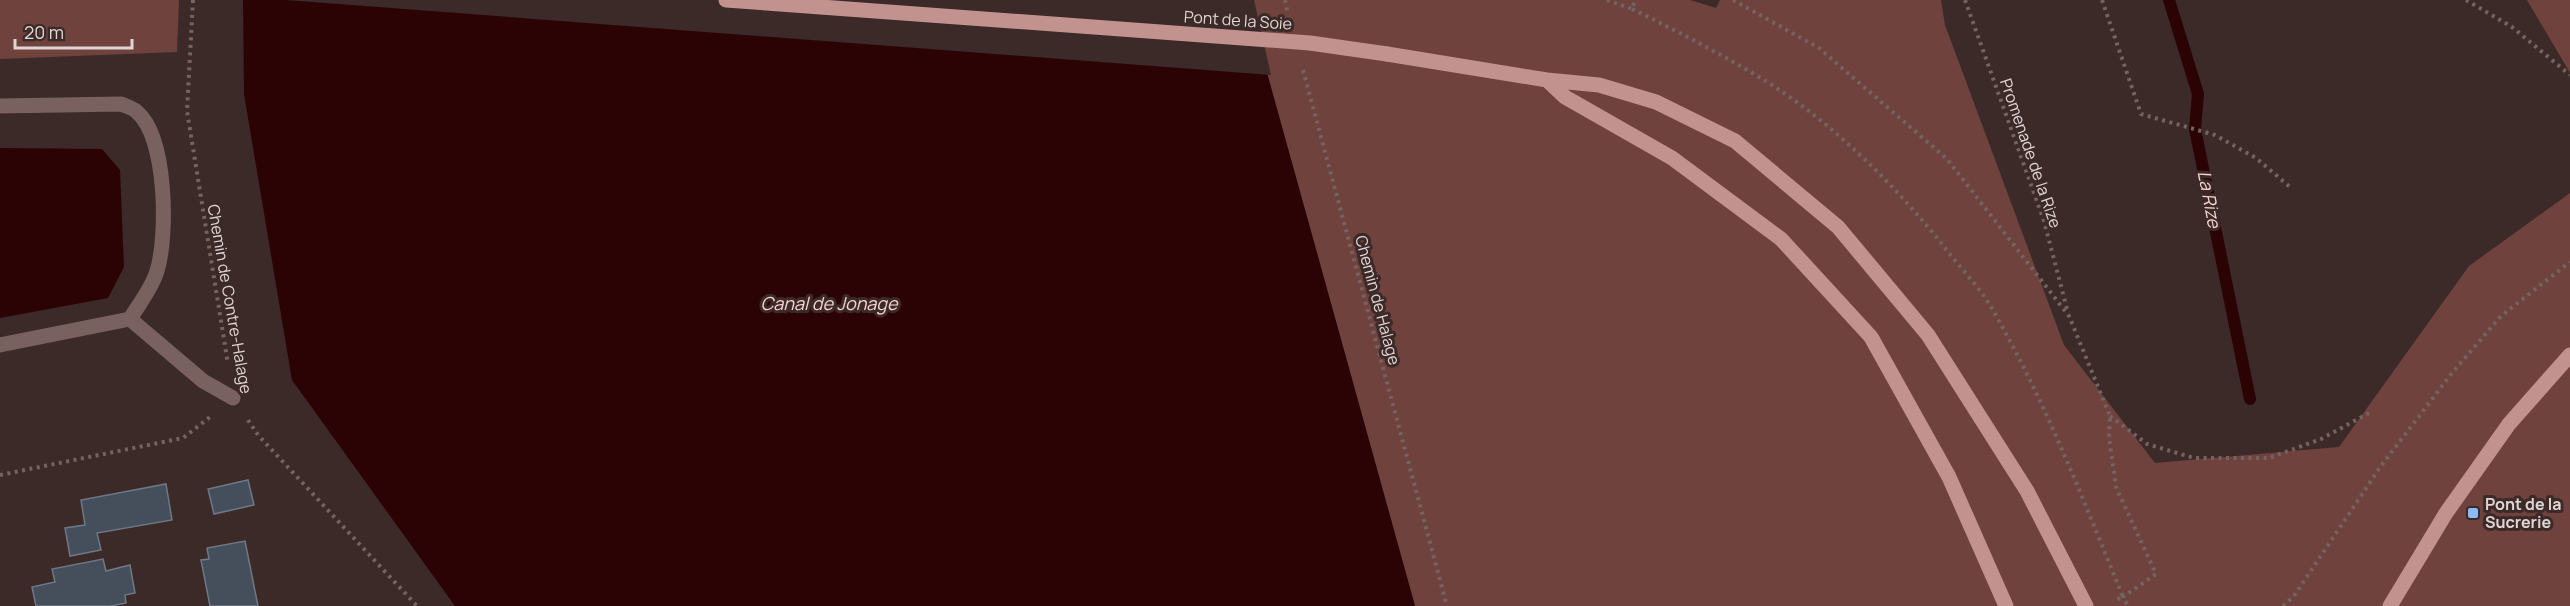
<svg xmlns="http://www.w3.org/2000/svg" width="2570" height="606" viewBox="0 0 2570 606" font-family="Manrope,sans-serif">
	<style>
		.green { fill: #6f423e }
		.water { fill: #2c0304 }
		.pier { fill: #3b2a28 }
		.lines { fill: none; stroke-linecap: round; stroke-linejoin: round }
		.stream { stroke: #2c0304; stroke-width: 12 }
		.building { fill: #454f5c; stroke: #6e7886; stroke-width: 1.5 }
		.path { stroke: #736462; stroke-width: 4; stroke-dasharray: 3 4.5; stroke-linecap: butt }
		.lane { stroke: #79615f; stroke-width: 15 }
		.primary { stroke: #c2928e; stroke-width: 15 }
		.primary-bridge { stroke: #c2928e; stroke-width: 15 }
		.poi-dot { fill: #8bbafc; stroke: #3b2a28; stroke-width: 2 }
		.labels { text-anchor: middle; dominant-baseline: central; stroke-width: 6; stroke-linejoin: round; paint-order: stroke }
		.street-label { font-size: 16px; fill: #e0d5d4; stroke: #3b2a28 }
		.poi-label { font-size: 16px; font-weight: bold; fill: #e0d5d4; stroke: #3b2a28; text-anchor: start }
		.water-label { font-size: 18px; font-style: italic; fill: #f6d3d0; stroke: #3b2a28 }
	</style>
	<rect width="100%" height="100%" fill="#3b2a28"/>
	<!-- green -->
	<path class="green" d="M 0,0 L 179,0 L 177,52 L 0,59 Z
		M 1251,0 L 1690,0 L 1716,8 L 1720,0 L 1941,0 L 1945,25 L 2064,345 L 2155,463 L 2339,447 L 2469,266 L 2570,193 L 2570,606 L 1415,606 L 1259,44 Z
		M 2527,0 L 2570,0 L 2570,73 Z"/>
	<!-- water -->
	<path class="water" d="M 243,0 L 1251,0 L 1259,44 L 1415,606 L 455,606 L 292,380 L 244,94 Z
		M 0,148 L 102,149 L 120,170 L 124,267 L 108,298 L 0,318 Z"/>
	<!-- pier -->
	<path class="pier" d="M 286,0 L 1254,0 L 1271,75 Z"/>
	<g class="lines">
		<!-- stream -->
		<path class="stream" d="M 2169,0 L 2198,94 L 2195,129 L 2250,399"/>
	</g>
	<!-- building -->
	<path class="building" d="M 248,480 L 254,505 L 214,514 L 208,489 Z
		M 166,484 L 172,520 L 97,533 L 101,550 L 70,556 L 65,528 L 85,525 L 81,500 Z
		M 245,541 L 258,606 L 210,606 L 201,560 L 209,559 L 207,548 Z
		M 103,559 L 106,571 L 130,565 L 135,593 L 125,595 L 126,603 L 111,606 L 36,606 L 32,587 L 55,582 L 52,569 Z"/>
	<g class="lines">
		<!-- path -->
		<path class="path" d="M 193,0 L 187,111 L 228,364
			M 1285,0 L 1288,14
			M 1607,0 L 1632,9 L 1635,0
			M 1733,0 L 1819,48 L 1947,159 L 2069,316 L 2110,416 L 2109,437 L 2116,487 L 2156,574 L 2123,597 L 2128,606
			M 1965,0 L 2044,221 L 2068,313
			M 2102,0 L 2141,114 L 2215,135 L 2256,158 L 2290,187
			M 2466,0 L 2512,27 L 2570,75
			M 1632,9 C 1677,31 1721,54 1764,80 C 1834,123 1899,189 1949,253 C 1963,271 1980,288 1991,307 C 2044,398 2083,499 2123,597 L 2113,601
			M 1303,70 L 1447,606
			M 2110,416 L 2147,444 L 2194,458 L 2269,458 L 2321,439 L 2369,413
			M 248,420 L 258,435 L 417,606
			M 0,475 L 183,438 L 210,417
			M 2283,606 L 2294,596 L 2381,466 L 2452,373 L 2501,316 L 2570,262"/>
		<!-- lane -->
		<path class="lane" d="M 0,106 L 121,104 C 125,106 133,108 137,112 C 167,137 168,236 157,271 C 152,288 139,304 130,319 L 0,345
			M 130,319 L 203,381 L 233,398"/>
		<!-- primary -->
		<path class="primary" d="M 1387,54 L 1547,80 L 1599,85 L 1656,102 L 1735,141 L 1838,227 L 1928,335 L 2027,491 L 2086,606
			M 1547,80 L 1565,97 L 1672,158 L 1781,239 L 1871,337 L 1949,477 L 2006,606
			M 2390,606 L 2446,513 L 2509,424 L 2570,355"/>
		<!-- primary-bridge -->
		<path class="primary-bridge" d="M 726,0 L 1310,43 L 1387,54"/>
	</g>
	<!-- markers -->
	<rect class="poi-dot" x="2467" y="507" width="12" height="12" rx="3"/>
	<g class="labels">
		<!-- street labels -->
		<g class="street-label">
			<text transform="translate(1238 20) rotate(4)">Pont de la Soie</text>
			<text transform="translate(2031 153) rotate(71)">Promenade de la Rize</text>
			<text transform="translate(230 299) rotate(80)">Chemin de Contre-Halage</text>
			<text transform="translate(1378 300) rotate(75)">Chemin de Halage</text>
		</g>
		<!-- poi labels -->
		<g class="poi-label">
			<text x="2485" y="504">Pont de la<tspan x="2485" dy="18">Sucrerie</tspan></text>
		</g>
		<!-- water labels -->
		<g class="water-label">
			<text transform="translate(2210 199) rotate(79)">La Rize</text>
			<text x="829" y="303">Canal de Jonage</text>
		</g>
	</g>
	<!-- scale -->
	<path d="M15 39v9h117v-9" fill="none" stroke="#e0d5d4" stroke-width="3"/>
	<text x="24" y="39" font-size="18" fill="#e0d5d4" stroke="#3b2a28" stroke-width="4.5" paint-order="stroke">20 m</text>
</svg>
